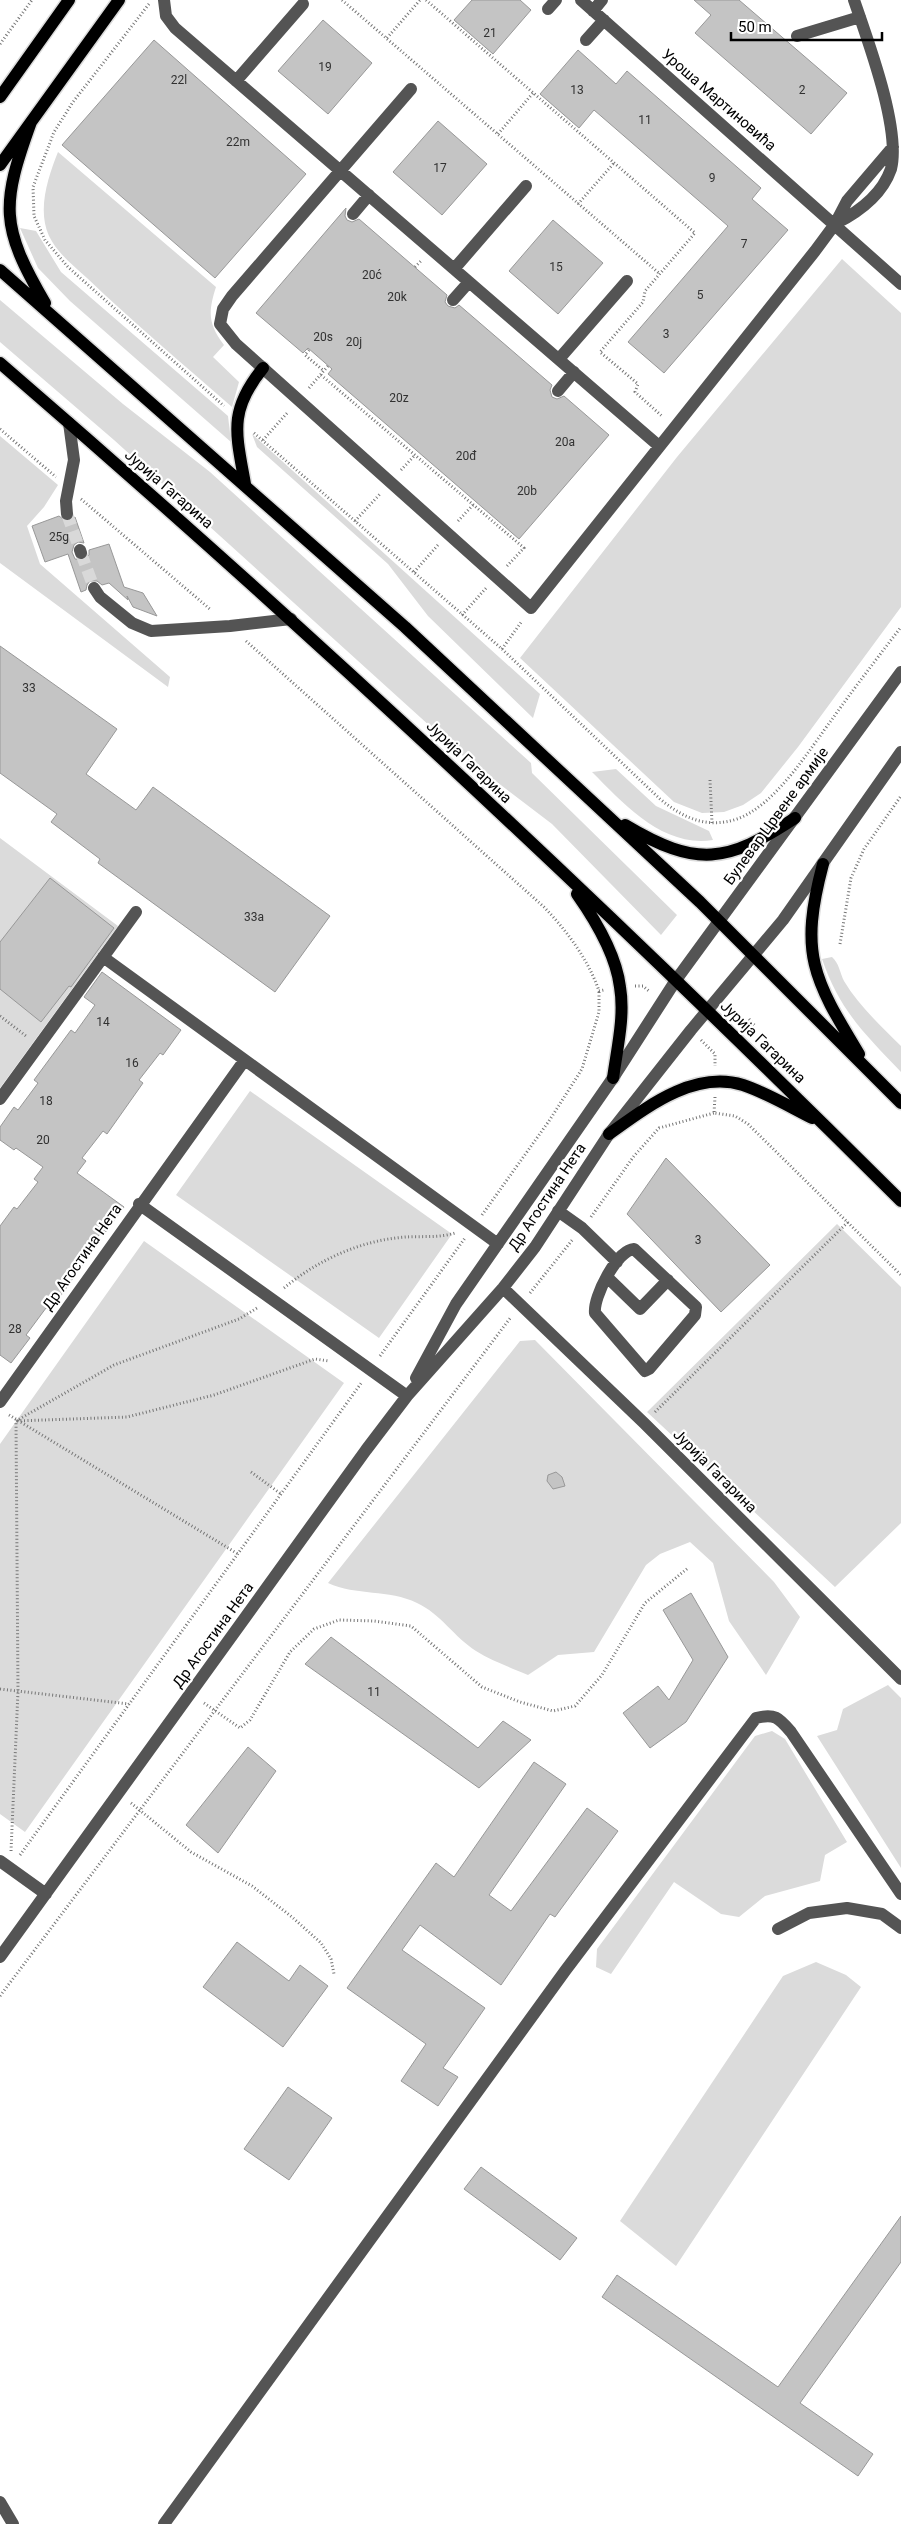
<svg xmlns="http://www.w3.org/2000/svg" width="901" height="2524" viewBox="0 0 901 2524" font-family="Roboto,sans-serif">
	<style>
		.green { fill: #dbdbdb }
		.building { fill: #c4c4c4; stroke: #989898 }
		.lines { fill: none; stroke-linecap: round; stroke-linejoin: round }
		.minor-tunnel { stroke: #d9d9d9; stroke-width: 12; stroke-dasharray: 12 6; stroke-linecap: butt }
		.major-casing { stroke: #dbdbdb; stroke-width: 15 }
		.path { stroke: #767676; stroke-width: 3; stroke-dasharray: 1 2.5; stroke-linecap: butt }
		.minor { stroke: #545454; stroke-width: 12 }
		.major { stroke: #000; stroke-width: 12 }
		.labels { text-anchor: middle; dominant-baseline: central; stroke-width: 4.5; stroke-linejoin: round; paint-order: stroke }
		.number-label { font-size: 12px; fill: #313131 }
		.street-label { font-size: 15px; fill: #000; stroke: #fff }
	</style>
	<rect width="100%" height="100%" fill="#fff"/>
	<!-- green -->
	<path class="green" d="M 58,152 L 216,287 C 208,312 208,324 224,345 L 213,357 L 239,382 L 232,407 C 183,364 134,323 87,278 C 74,266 57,253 49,236 C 37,210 48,177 58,152 Z
		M 20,228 L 36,231 L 61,272 L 228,416 L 231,442 L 70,301 L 38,268 Z
		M 842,259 L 901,313 L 901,607 L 798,747 L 761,793 L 743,805 L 724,812 L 702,813 L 674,802 L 520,658 L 677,457 Z
		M 0,300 L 123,404 L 210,472 L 531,763 L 532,773 L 677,915 L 661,935 L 552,824 L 463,756 L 114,440 L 0,342 Z
		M 252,434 L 540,694 L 533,718 L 428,616 L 388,564 L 257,447 Z
		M 0,436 L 58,485 L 44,507 L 27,526 L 40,564 L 170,677 L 168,687 L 0,563 Z
		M 616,769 L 656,806 L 709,831 L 713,840 C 663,848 624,804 592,772 Z
		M 0,838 L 118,926 L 0,1088 Z
		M 832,957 C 839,963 840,973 844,981 C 859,1006 881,1026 901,1046 L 901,1072 C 864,1033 840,1011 822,959 Z
		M 250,1091 L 452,1234 L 379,1338 L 176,1195 Z
		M 837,1224 L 901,1287 L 901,1523 L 835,1587 L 647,1412 Z
		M 144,1241 L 344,1383 L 25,1832 L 0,1814 L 0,1444 Z
		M 535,1340 L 774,1582 L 800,1617 L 766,1675 L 729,1621 L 713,1563 L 690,1542 L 660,1554 L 646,1565 L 594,1652 L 558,1655 L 528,1675 C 512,1668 492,1661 476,1651 C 454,1637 441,1614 417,1603 C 389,1589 356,1596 328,1583 L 520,1341 Z
		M 888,1685 L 901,1698 L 901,1868 L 817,1736 L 837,1730 L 843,1709 Z
		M 772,1731 L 785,1739 L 847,1842 L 825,1855 L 820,1881 L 765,1896 L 739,1917 L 721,1914 L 674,1882 L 611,1974 L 596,1967 L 597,1949 L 755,1736 Z
		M 816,1962 L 846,1975 L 861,1987 L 676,2266 L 620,2221 L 783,1976 Z"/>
	<!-- building -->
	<path class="building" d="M 472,0 L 520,0 L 531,10 L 493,54 L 454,20 Z
		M 694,0 L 739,0 L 847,93 L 811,134 L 695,33 L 711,15 Z
		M 323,20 L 372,63 L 328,114 L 278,71 Z
		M 154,40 L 306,174 L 215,278 L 62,145 Z
		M 578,50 L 616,84 L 627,71 L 761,188 L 752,199 L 788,230 L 664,373 L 628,342 L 728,226 L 594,110 L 579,128 L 540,94 Z
		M 438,121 L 487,164 L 442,215 L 393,172 Z
		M 346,208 L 345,216 L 347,220 L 352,222 L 359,219 L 447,295 L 445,302 L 448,306 L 455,308 L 459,305 L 552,385 L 550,390 L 552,397 L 557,399 L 564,396 L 609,435 L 519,539 L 328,374 L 332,369 L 308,348 L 303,353 L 256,313 Z
		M 553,220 L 603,263 L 558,314 L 509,271 Z
		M 59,516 L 67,522 L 75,517 L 84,543 L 78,542 L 74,545 L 72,552 L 75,559 L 84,560 L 89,555 L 89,550 L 109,544 L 124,587 L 143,593 L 157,616 L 133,607 L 127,596 L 128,600 L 109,583 L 102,585 L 97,581 L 90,581 L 87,585 L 86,590 L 81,592 L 68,554 L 45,562 L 32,526 Z
		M 0,646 L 117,729 L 86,774 L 136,810 L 153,787 L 330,916 L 275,992 L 98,863 L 100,859 L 51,822 L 57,814 L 0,773 Z
		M 50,878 L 114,928 L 71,987 L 69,986 L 41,1022 L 0,989 L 0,942 Z
		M 102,972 L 181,1030 L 163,1055 L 160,1053 L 139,1080 L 143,1083 L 107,1134 L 103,1131 L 82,1158 L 86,1161 L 77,1173 L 124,1207 L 106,1232 L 103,1230 L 82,1257 L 86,1260 L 50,1311 L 46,1308 L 26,1335 L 30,1338 L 11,1363 L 0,1355 L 0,1226 L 14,1207 L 17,1209 L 38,1182 L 34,1179 L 43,1167 L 16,1148 L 14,1150 L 0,1140 L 0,1127 L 14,1107 L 18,1110 L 38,1083 L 34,1080 L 71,1030 L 75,1033 L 95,1005 L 84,997 Z
		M 666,1158 L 770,1265 L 721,1312 L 627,1214 Z
		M 556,1472 L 562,1477 L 565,1486 L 553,1489 L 547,1481 L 548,1475 Z
		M 691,1593 L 728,1657 L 686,1722 L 650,1748 L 623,1713 L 658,1686 L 669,1700 L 693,1660 L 663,1610 Z
		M 331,1637 L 478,1748 L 503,1721 L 531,1740 L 479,1788 L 305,1664 Z
		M 248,1747 L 276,1771 L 218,1853 L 186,1825 Z
		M 534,1762 L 566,1784 L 489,1895 L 511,1911 L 587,1808 L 618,1831 L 555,1917 L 550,1914 L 501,1985 L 420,1925 L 402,1950 L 485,2008 L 443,2068 L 458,2077 L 438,2106 L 401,2081 L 426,2044 L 347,1988 L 436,1863 L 454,1877 Z
		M 237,1942 L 289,1981 L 300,1965 L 328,1986 L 283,2047 L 203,1987 Z
		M 288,2087 L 332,2118 L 289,2180 L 244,2149 Z
		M 481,2167 L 577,2238 L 560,2260 L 464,2189 Z
		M 901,2216 L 901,2262 L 800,2403 L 873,2454 L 858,2476 L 602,2297 L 617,2275 L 778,2387 Z"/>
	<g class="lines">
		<!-- minor-tunnel -->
		<path class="minor-tunnel" d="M 67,514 L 80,550
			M 81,553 L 94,588"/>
		<defs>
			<path id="major" d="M 0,97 L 69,0
				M 31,122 C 1,205 0,226 45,303
				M 0,165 L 119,0
				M 0,270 L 405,627 L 700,902 L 901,1103
				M 0,363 C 311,631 610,911 901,1201
				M 245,484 C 236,433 228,411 263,368
				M 625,825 C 697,868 727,863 795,818
				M 823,864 C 799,954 813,978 859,1054
				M 577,894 C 596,921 616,954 620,987 C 625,1016 617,1049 613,1078
				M 609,1134 C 647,1107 694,1070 743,1085 C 767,1093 790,1107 812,1118"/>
		</defs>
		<!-- major casing -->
		<use href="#major" class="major-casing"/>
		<!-- path -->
		<path class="path" d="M 342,0 L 660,274
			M 426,0 L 695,233 L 645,291 L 643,302 L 600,352 L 638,384 L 635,392 L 663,417
			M 149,4 L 73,102 L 54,132 L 33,187 L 34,216 L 45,240 L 68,267 L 224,406
			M 387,38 L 420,0
			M 0,44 L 32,0
			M 498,134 L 533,93
			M 578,204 L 614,163
			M 415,267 L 421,261
			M 309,350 L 305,355 L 324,371
			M 321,375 L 524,548 L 507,566
			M 309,388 L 328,366
			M 0,429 L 56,477
			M 254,433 L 502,649 L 660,799 C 683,818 707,829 737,819 C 776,805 809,750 833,718 C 855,687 878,657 901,627
			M 263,440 L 288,412
			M 401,470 L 415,455
			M 81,499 L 211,610
			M 355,521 L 380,494
			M 458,521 L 473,505
			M 414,572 L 438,545
			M 462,615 L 487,587
			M 246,641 L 544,907 C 567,931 588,959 599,991 L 604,990
			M 502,649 L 522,621
			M 710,780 L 712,823
			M 840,944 L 851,878 L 864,849 L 901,796
			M 635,986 L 643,986 L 649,991
			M 0,1016 L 26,1036
			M 749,1019 L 755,1026
			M 701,1040 L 715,1054 L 715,1066
			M 715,1097 L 714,1113 L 735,1116 L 748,1124 L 901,1275
			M 482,1215 L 549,1121 L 582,1069 L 599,1012 L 599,991
			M 591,1217 L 634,1156 L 659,1128 L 714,1113
			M 284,1288 C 318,1260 361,1240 406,1237 C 421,1236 440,1238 455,1233
			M 530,1293 L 573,1239
			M 380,1356 L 465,1238
			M 655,1412 L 848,1222
			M 9,1415 L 238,1554
			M 16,1421 L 114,1365 L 239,1319 L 257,1308
			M 17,1421 L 127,1417 L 214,1395 L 315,1359 L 329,1361
			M 251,1472 L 281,1494
			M 0,1689 L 129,1704
			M 204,1703 L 240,1728 L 250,1720 L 290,1652 L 314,1629 L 339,1620 L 374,1621 L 411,1626 L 482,1687 L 520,1702 L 553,1711 L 575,1706 L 602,1675 L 645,1603 L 688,1568
			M 131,1803 L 191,1852 L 252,1886 L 292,1917 L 321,1943 L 331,1959 L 334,1974
			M 11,1851 L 18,1691 L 16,1421
			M 20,1855 L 362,1382
			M 0,1996 L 511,1317"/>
		<!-- minor -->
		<path class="minor" d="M 164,0 L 166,16 L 175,28 L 659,446
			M 581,0 L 901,284
			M 548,9 L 556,0
			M 593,11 L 602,0
			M 797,36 L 860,17
			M 586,40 L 604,20
			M 236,81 L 303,4
			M 411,89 L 232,296 L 223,309 L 220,324 L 236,344 L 531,608 L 815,251 L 835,224 L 847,201 L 893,147
			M 353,214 L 369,195
			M 835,224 C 859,212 882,195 891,169 C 901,129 868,41 854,0
			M 454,269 L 526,186
			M 453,300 L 469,282
			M 559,359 L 627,281
			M 558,391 L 574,372
			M 67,514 L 66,501 L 74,460 L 69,423
			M 80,550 L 81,553
			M 94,588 L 100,597 L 132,623 L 151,631 L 230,626 L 291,619
			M 103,957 L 498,1244
			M 0,1099 L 136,912
			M 139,1204 L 407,1396
			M 558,1211 L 582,1228 L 617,1262
			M 634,1249 L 696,1307 L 695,1315 L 649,1369 L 645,1371 L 595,1313 C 593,1297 617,1250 634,1249 Z
			M 607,1277 L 640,1309 L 668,1280
			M 503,1288 L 644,1423 L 901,1679
			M 416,1378 L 456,1304 L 613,1078 L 676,980 L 901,672
			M 0,1402 L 244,1061
			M 0,1861 L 46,1894
			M 778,1929 L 809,1913 L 847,1908 L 882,1914 L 901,1928
			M 0,1957 L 366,1450 L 407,1396 L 503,1288 L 535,1247 L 609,1134 L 691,1030 L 783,920 L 901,752
			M 0,2502 L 13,2524
			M 164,2524 L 565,1971 L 756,1718 C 775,1713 779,1718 791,1732 L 901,1894"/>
		<!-- major -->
		<use href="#major" class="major"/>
	</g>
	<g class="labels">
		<!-- number labels -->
		<g class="number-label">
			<text x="490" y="33">21</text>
			<text x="325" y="67">19</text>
			<text x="179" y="80">22l</text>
			<text x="577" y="90">13</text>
			<text x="802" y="90">2</text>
			<text x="645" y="120">11</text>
			<text x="238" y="142">22m</text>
			<text x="440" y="168">17</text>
			<text x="712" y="178">9</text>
			<text x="744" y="244">7</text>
			<text x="556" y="267">15</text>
			<text x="372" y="275">20ć</text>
			<text x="700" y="295">5</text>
			<text x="397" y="297">20k</text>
			<text x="666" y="334">3</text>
			<text x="323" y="337">20s</text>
			<text x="354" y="342">20j</text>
			<text x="399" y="398">20z</text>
			<text x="565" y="442">20a</text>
			<text x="466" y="456">20đ</text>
			<text x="527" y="491">20b</text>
			<text x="59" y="537">25g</text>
			<text x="29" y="688">33</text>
			<text x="254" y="917">33a</text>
			<text x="103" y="1022">14</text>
			<text x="132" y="1063">16</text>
			<text x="46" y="1101">18</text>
			<text x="43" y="1140">20</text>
			<text x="698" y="1240">3</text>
			<text x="15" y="1329">28</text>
			<text x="374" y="1692">11</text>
		</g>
		<!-- street labels -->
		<g class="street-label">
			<text transform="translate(719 100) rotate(41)">Уроша Мартиновића</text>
			<text transform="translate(169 489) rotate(41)">Јурија Гагарина</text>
			<text transform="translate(469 762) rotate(44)">Јурија Гагарина</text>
			<text transform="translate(776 816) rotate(-54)">Булевар Црвене армије</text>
			<text transform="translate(763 1042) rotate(44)">Јурија Гагарина</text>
			<text transform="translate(547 1197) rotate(-56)">Др Агостина Нета</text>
			<text transform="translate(82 1257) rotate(-55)">Др Агостина Нета</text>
			<text transform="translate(715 1471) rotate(45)">Јурија Гагарина</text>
			<text transform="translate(213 1635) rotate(-54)">Др Агостина Нета</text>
		</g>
	</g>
	<!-- scale -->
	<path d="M731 32v8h151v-8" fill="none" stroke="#000000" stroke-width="2.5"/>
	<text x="738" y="32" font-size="15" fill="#000000" stroke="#ffffff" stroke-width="4" paint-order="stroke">50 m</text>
</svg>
